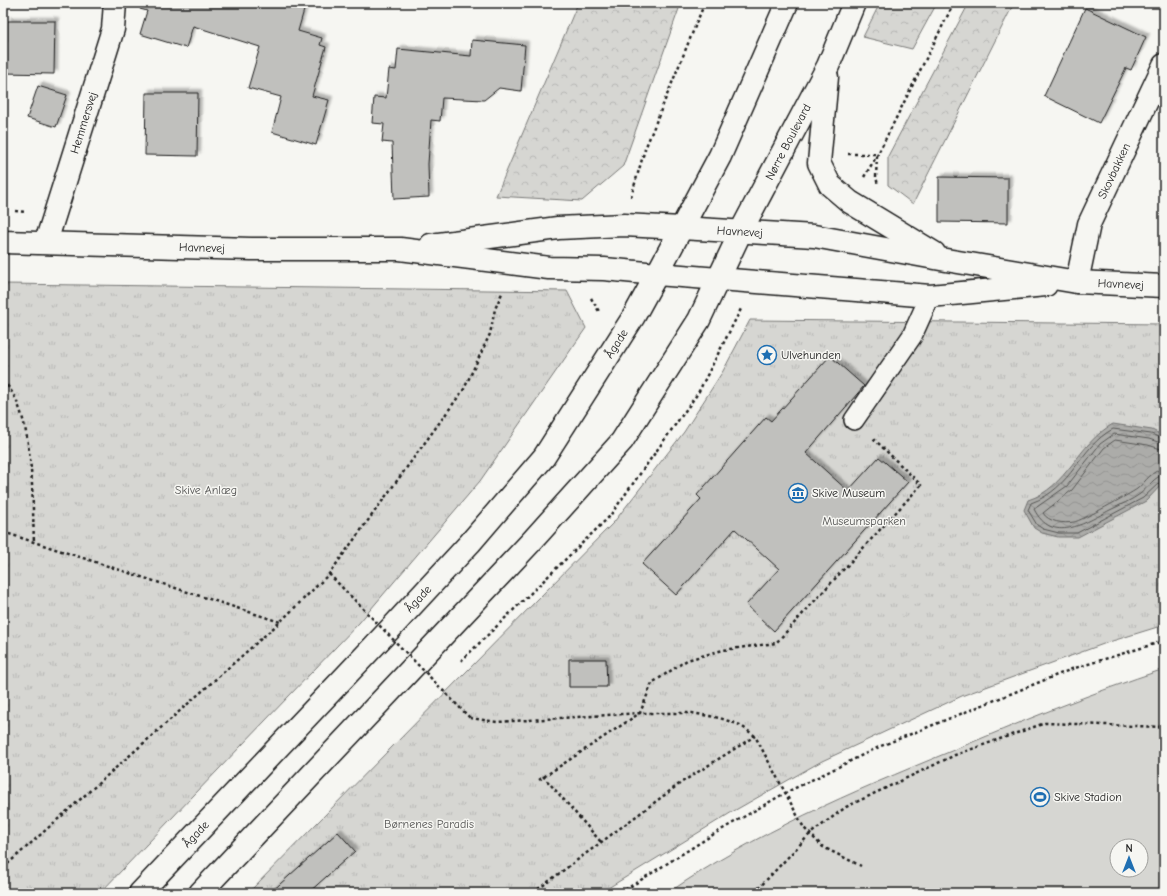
<svg xmlns="http://www.w3.org/2000/svg" width="1167" height="896" viewBox="0 0 1167 896" font-family="'Comic Neue',sans-serif">
	<style>
		.green { fill: #d6d6d2; stroke: #797977; fill-rule: evenodd }
		.forest { fill: url(#forest-crowns); stroke: #797977 }
		.park { fill: url(#park-tufts); stroke: #797977 }
		.water { fill: url(#water-waves); stroke: #727271 }
		.lines { fill: none; stroke-linecap: round; stroke-linejoin: round }
		.shore { stroke: #565654; stroke-width: 1 }
		.building { fill: #c0c0bd; stroke: #1c1c1c; filter: url(#shadow) }
		.lane-casing { stroke: #1c1c1c; stroke-width: 22 }
		.street-casing { stroke: #1c1c1c; stroke-width: 25 }
		.secondary-casing { stroke: #1c1c1c; stroke-width: 25 }
		.path { stroke: #1c1c1c; stroke-width: 2.5; stroke-dasharray: 3 3; stroke-linecap: butt }
		.lane { stroke: #f6f6f2; stroke-width: 19 }
		.street { stroke: #f6f6f2; stroke-width: 22 }
		.secondary { stroke: #f6f6f2; stroke-width: 22 }
		.path-bridge { stroke: #1c1c1c; stroke-width: 2.5; stroke-dasharray: 3 3; stroke-linecap: butt }
		.labels { text-anchor: middle; dominant-baseline: central; stroke-width: 3; stroke-linejoin: round; paint-order: stroke }
		.street-label { font-size: 12px; fill: #1c1c1c; stroke: #f6f6f2 }
		.poi-label { font-size: 12px; fill: #1c1c1c; stroke: #f6f6f2; text-anchor: start }
		.park-label { font-size: 12px; fill: #545453; stroke: #f6f6f2 }
	</style>
	<defs>
		<pattern id="forest-crowns" width="20" height="18" patternUnits="userSpaceOnUse"><rect width="20" height="18" fill="#d6d6d2"/><path d="M2 6a3 3 0 1 1 6 0M12 15a3 3 0 1 1 6 0" fill="none" stroke="#b7b7b4"/></pattern>
		<pattern id="park-tufts" width="24" height="20" patternUnits="userSpaceOnUse"><rect width="24" height="20" fill="#d6d6d2"/><path d="M3 7l-1-3M5 7V3M7 7l1-3M15 17l-1-3M17 17v-4M19 17l1-3" fill="none" stroke="#b7b7b4"/></pattern>
		<pattern id="water-waves" width="16" height="10" patternUnits="userSpaceOnUse"><rect width="16" height="10" fill="#acaca9"/><path d="M0 5q4-4 8 0t8 0" fill="none" stroke="#939391"/></pattern>
		<filter id="shadow"><feDropShadow dx="3.5" dy="-3.5" stdDeviation="1" flood-color="#0004"/></filter>
	</defs>
	<rect width="100%" height="100%" fill="#f6f6f2"/>
	<filter id="ink" filterUnits="userSpaceOnUse"><feTurbulence type="fractalNoise" baseFrequency=".025" numOctaves="2"/><feDisplacementMap in="SourceGraphic" scale="8" xChannelSelector="R" yChannelSelector="G"/><feConvolveMatrix kernelMatrix="1 2 1 2 8 2 1 2 1" color-interpolation-filters="sRGB"/></filter>
	<g filter="url(#ink)">
		<!-- green -->
		<path class="green" d="M 1164,669 L 1164,893 L 668,893 C 755,833 852,792 949,752 C 1020,722 1091,693 1164,669 ZM 1117,846 L 1141,846 L 1141,870 L 1117,870 Z"/>
		<!-- forest -->
		<path class="forest" d="M 578,3 L 681,3 L 623,166 L 582,201 L 496,196 Z
			M 880,3 L 937,3 L 912,49 L 863,37 Z
			M 969,3 L 1014,3 L 913,204 L 888,185 L 888,156 Z"/>
		<!-- park -->
		<path class="park" d="M 3,284 L 567,291 L 586,328 L 480,481 L 359,623 L 100,893 L 3,893 Z
			M 750,320 L 1164,324 L 1164,625 L 1109,642 L 964,695 L 822,761 L 732,812 L 600,893 L 248,893 L 614,522 L 684,432 L 723,371 Z"/>
		<!-- water -->
		<path class="water" d="M 1113,424 L 1152,430 L 1164,436 L 1164,482 L 1146,501 L 1078,537 L 1058,537 L 1042,533 L 1034,528 L 1024,510 L 1028,500 C 1067,488 1078,443 1113,424 Z"/>
		<g class="lines">
			<!-- shore -->
			<path class="shore" d="M 1164,439 L 1151,434 L 1113,429 C 1079,447 1073,488 1031,503 L 1028,510 L 1037,525 L 1043,529 L 1059,533 L 1077,533 L 1143,498 L 1160,482 L 1164,481
				M 1164,444 L 1149,439 L 1114,434 L 1100,444 L 1067,486 L 1034,509 C 1052,545 1085,523 1110,510 C 1120,505 1132,500 1140,494 C 1148,488 1154,476 1164,475
				M 1164,450 L 1148,445 L 1115,440 L 1104,448 L 1072,490 L 1043,513 C 1048,522 1064,524 1074,522 C 1081,521 1130,494 1137,489 C 1146,482 1151,470 1164,469"/>
		</g>
		<!-- building -->
		<path class="building" d="M 141,3 L 306,3 L 298,31 L 322,38 L 320,45 L 326,47 L 312,96 L 329,100 L 316,145 L 272,132 L 281,97 L 248,88 L 260,47 L 193,26 L 186,48 L 140,34 L 147,11 L 140,9 Z
			M 1085,8 L 1146,37 L 1131,70 L 1126,68 L 1099,123 L 1044,96 Z
			M 7,21 L 55,21 L 54,74 L 3,73 L 3,42 L 7,42 Z
			M 472,40 L 525,45 L 521,91 L 499,88 L 484,100 L 442,98 L 440,121 L 431,120 L 428,164 L 429,197 L 394,199 L 392,143 L 382,142 L 384,124 L 372,123 L 374,97 L 386,98 L 389,69 L 396,70 L 398,49 L 471,56 Z
			M 38,86 L 67,95 L 56,127 L 27,118 Z
			M 146,93 L 198,93 L 197,156 L 145,155 Z
			M 939,177 L 1008,178 L 1008,223 L 939,222 Z
			M 830,356 L 864,386 L 806,453 L 848,491 L 879,457 L 908,482 L 774,631 L 746,605 L 779,569 L 735,529 L 676,595 L 642,564 L 701,499 L 697,495 L 766,417 L 771,421 Z
			M 569,659 L 606,659 L 607,687 L 569,687 Z
			M 338,832 L 355,851 L 308,893 L 270,893 Z"/>
		<g class="lines">
			<defs>
				<path id="lane" d="M 854,420 L 912,336 L 930,296"/>
				<g id="street">
					<path id="s1" d="M 3,242 L 251,249 L 400,249 L 549,268 L 604,269 L 657,274"/>
					<path id="s2" d="M 46,242 L 113,29 L 115,3"/>
					<path d="M 431,245 L 558,228 L 624,225 L 681,228"/>
					<path id="s3" d="M 1077,282 L 1089,224 L 1164,65"/>
				</g>
				<g id="secondary">
					<path d="M 827,77 L 819,163 L 830,185 L 850,202 L 934,253"/>
					<path id="s4" d="M 681,228 L 814,236 L 946,260 L 1077,282 L 1164,286"/>
					<path d="M 657,274 L 930,296 L 1046,285"/>
					<path id="s5" d="M 140,893 L 393,626 L 470,543 L 544,457 L 634,316 L 657,274 L 720,156 L 787,3"/>
					<path id="s6" d="M 200,893 L 531,542 L 622,441 L 699,320 L 741,231 L 828,66 L 854,3"/>
				</g>
			</defs>
			<!-- lane casing -->
			<use href="#lane" class="lane-casing"/>
			<!-- street casing -->
			<use href="#street" class="street-casing"/>
			<!-- secondary casing -->
			<use href="#secondary" class="secondary-casing"/>
			<!-- path -->
			<path class="path" d="M 848,154 L 878,154
				M 877,156 L 876,177 L 878,185
				M 864,177 L 878,154 L 954,3
				M 631,197 L 645,149 L 703,7 L 703,3
				M 15,211 L 26,212
				M 591,298 L 600,313
				M 3,381 C 35,411 32,500 34,542
				M 3,532 L 280,622
				M 461,661 L 609,517 L 698,393 L 741,309
				M 470,718 L 497,722 L 640,713 L 692,713 L 720,718 L 740,725 L 755,736 L 804,828 L 823,847 L 861,866
				M 543,776 L 601,842
				M 539,780 L 640,713 L 652,683 L 687,660 L 723,650 L 776,643 L 921,485 L 873,438
				M 3,868 L 280,622 L 329,574 L 464,389 L 490,334 L 495,309 L 503,291
				M 533,893 L 682,782 L 755,736
				M 620,893 L 714,834 L 785,793 L 881,746 L 1072,669 L 1164,641
				M 754,893 L 810,834 L 846,807 L 955,755 L 1045,723 L 1164,727"/>
			<!-- lane -->
			<use href="#lane" class="lane"/>
			<!-- street -->
			<use href="#street" class="street"/>
			<!-- secondary -->
			<use href="#secondary" class="secondary"/>
			<!-- path-bridge -->
			<path class="path-bridge" d="M 329,574 L 470,718"/>
		</g>
	</g>
	<!-- icons -->
	<defs>
		<symbol id="sight-ring" viewBox="-11 -11 22 22"><circle r="9.5" fill="#f6f6f2" stroke="#1f6fb2" stroke-width="1.5"/><path d="M0-6L1.8-2.2L6-1.7L2.9 1.2L3.7 5.4L0 3.3L-3.7 5.4L-2.9 1.2L-6-1.7L-1.8-2.2Z" fill="#1f6fb2"/></symbol>
		<symbol id="museum-ring" viewBox="-11 -11 22 22"><circle r="9.5" fill="#f6f6f2" stroke="#1f6fb2" stroke-width="1.5"/><path d="M0-6L6-3V-2H-6V-3ZM-5-1h2V3h-2ZM-1-1h2V3h-2ZM3-1h2V3H3ZM-6 4H6V6H-6Z" fill="#1f6fb2"/></symbol>
		<symbol id="stadium-ring" viewBox="-11 -11 22 22"><circle r="9.5" fill="#f6f6f2" stroke="#1f6fb2" stroke-width="1.5"/><path d="M0-5a6.5 5 0 1 0 0 10a6.5 5 0 1 0 0-10ZM-3.5-1.8h7v3.6h-7Z" fill="#1f6fb2"/></symbol>
	</defs>
	<g fill-rule="evenodd">
		<use href="#sight-ring" x="756" y="344" width="22" height="22"/>
		<use href="#museum-ring" x="787" y="482" width="22" height="22"/>
		<use href="#stadium-ring" x="1029" y="786" width="22" height="22"/>
	</g>
	<g class="labels">
		<!-- street labels -->
		<g class="street-label">
			<text stroke="none"><textPath href="#s2" startOffset="125">Hemmersvej</textPath></text>
			<text stroke="none"><textPath href="#s6" startOffset="961">Nørre Boulevard</textPath></text>
			<text stroke="none"><textPath href="#s3" startOffset="118">Skovbakken</textPath></text>
			<text stroke="none"><textPath href="#s4" startOffset="59">Havnevej</textPath></text>
			<text stroke="none"><textPath href="#s1" startOffset="199">Havnevej</textPath></text>
			<text stroke="none"><textPath href="#s4" startOffset="444">Havnevej</textPath></text>
			<text stroke="none"><textPath href="#s5" startOffset="729">Ågade</textPath></text>
			<text stroke="none"><textPath href="#s5" startOffset="405">Ågade</textPath></text>
			<text stroke="none"><textPath href="#s5" startOffset="81">Ågade</textPath></text>
		</g>
		<!-- poi labels -->
		<g class="poi-label">
			<text x="781" y="355">Ulvehunden</text>
			<text x="812" y="493">Skive Museum</text>
			<text x="1054" y="797">Skive Stadion</text>
		</g>
		<!-- park labels -->
		<g class="park-label">
			<text x="206" y="490">Skive Anlæg</text>
			<text x="864" y="521">Museumsparken</text>
			<text x="429" y="824">Børnenes Paradis</text>
		</g>
	</g>
	<!-- margin -->
	<rect width="1167" height="896" fill="none" stroke="#f6f6f2" stroke-width="16"/>
	<rect x="8" y="8" width="1151" height="880" fill="none" stroke="#1c1c1c" stroke-width="1.5" filter="url(#ink)"/>
	<!-- north arrow -->
	<g transform="translate(1129 858)"><circle r="19" fill="#f6f6f2" stroke="#9f9f9c"/>
	<path d="M0-3L7 15L0 10L-7 15Z" fill="#1f6fb2"/>
	<text y="-6" font-size="11" font-weight="bold" text-anchor="middle" fill="#1c1c1c">N</text>
	</g>
</svg>
